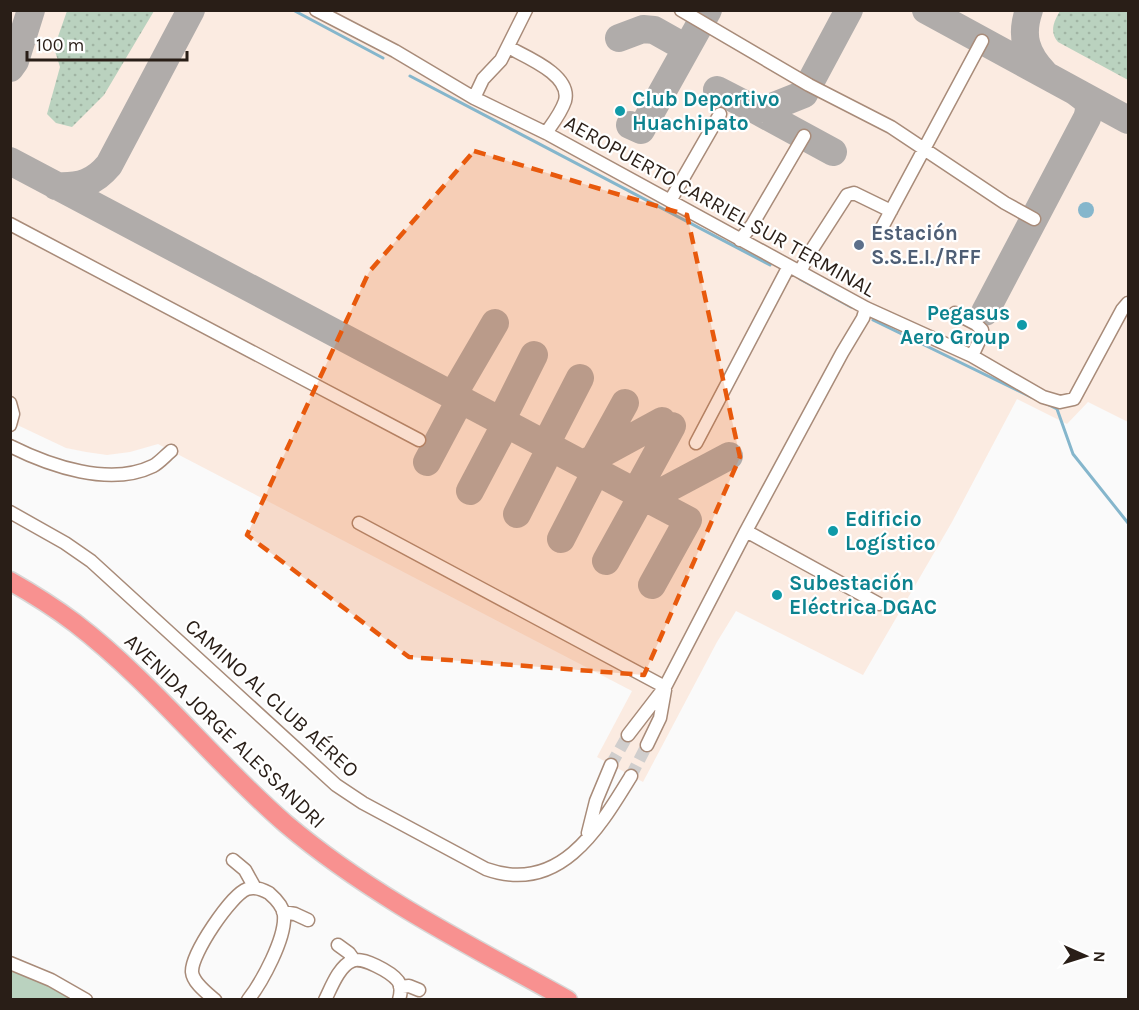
<svg xmlns="http://www.w3.org/2000/svg" width="1139" height="1010" viewBox="0 0 1139 1010" font-family="Karla,sans-serif">
	<style>
		.built { fill: #fbebe1 }
		.grass { fill: url(#grass-dots) }
		.park { fill: #bad2bf }
		.water { fill: #85b6cc }
		.lines { fill: none; stroke-linecap: round; stroke-linejoin: round }
		.stream { stroke: #85b6cc; stroke-width: 3 }
		.taxiway { stroke: #b0acaa; stroke-width: 28 }
		.minor-tunnel { stroke: #d0cecd; stroke-width: 12; stroke-dasharray: 12 6; stroke-linecap: butt }
		.minor-casing { stroke: #a88b79; stroke-width: 15 }
		.highway-casing { stroke: #d8d6d5; stroke-width: 21 }
		.minor { stroke: #fff; stroke-width: 12 }
		.highway { stroke: #f89190; stroke-width: 18 }
		.marked { fill: #e8590c; fill-opacity: 0.2; stroke: #e8590c; stroke-width: 4.5; stroke-dasharray: 12 8; stroke-linejoin: round }
		.culture-dot { fill: #0f9aa8; stroke: #fff; stroke-width: 2 }
		.service-dot { fill: #5c6f8a; stroke: #fff; stroke-width: 2 }
		.labels { text-anchor: middle; dominant-baseline: central; stroke-width: 4.5; stroke-linejoin: round; paint-order: stroke }
		.culture-label { font-size: 21px; font-weight: bold; fill: #0d838f; stroke: #fff; text-anchor: start }
		.street-label { font-size: 21px; fill: #291e17; stroke: #fff }
		.service-label { font-size: 21px; font-weight: bold; fill: #4e5e75; stroke: #fff; text-anchor: start }
	</style>
	<defs>
		<pattern id="grass-dots" width="8" height="8" patternUnits="userSpaceOnUse" patternTransform="scale(1.5)"><rect width="8" height="8" fill="#bad2bf"/><path d="M2 2h.1M6 6h.1" fill="none" stroke="#a0b4a3" stroke-width="1.8" stroke-linecap="round"/></pattern>
	</defs>
	<rect width="100%" height="100%" fill="#fafafa"/>
	<!-- built -->
	<path class="built" d="M 10,11 L 1128,11 L 1128,422 L 1088,402 L 1067,424 L 1017,399 L 952,522 L 863,675 L 736,611 L 717,642 L 643,782 L 597,757 L 632,691 L 158,444 L 130,452 L 107,455 L 86,452 L 66,448 L 11,422 Z"/>
	<!-- grass -->
	<path class="grass" d="M 67,11 L 154,11 L 104,95 L 72,127 L 56,123 L 47,114 L 60,67 L 54,48 Z
		M 1060,11 L 1128,11 L 1128,80 L 1058,42 C 1049,32 1054,21 1060,11 Z"/>
	<!-- park -->
	<path class="park" d="M 10,969 L 76,999 L 11,999 Z"/>
	<!-- water -->
	<path class="water" d="M1078 210a8 8 0 1 1 16 0a8 8 0 1 1-16 0Z"/>
	<g class="lines">
		<!-- stream -->
		<path class="stream" d="M 293,10 L 383,58
			M 410,76 L 770,265
			M 800,279 L 851,307
			M 873,320 L 1031,397
			M 1045,403 L 1057,409 L 1073,454 L 1128,523"/>
		<!-- taxiway -->
		<path class="taxiway" d="M 926,10 L 1128,120
			M 1029,10 C 1020,36 1026,54 1044,73
			M 619,38 L 643,29 L 654,30 L 686,48
			M 10,68 L 15,61 L 31,10
			M 717,90 L 754,109 L 769,108 L 804,94 L 849,10
			M 754,109 L 833,152
			M 630,125 L 641,130 L 708,10
			M 10,161 L 688,520 L 652,585
			M 56,186 C 80,187 94,183 109,165 L 191,10
			M 985,312 L 1087,118 C 1092,103 1087,100 1076,92
			M 453,395 L 495,323
			M 501,421 L 534,355
			M 546,444 L 580,378
			M 594,459 L 625,403
			M 427,462 L 460,400
			M 583,464 L 662,421
			M 470,491 L 506,423
			M 636,492 L 672,426
			M 648,499 L 729,456
			M 517,514 L 551,447
			M 561,539 L 596,471
			M 606,561 L 642,496"/>
		<!-- minor-tunnel -->
		<path class="minor-tunnel" d="M 611,765 L 628,735
			M 631,776 L 647,745"/>
		<defs>
			<path id="minor" d="M 316,10 L 395,51 L 474,98 L 546,133 L 866,308 L 972,356 L 1043,397 L 1060,402 L 1074,399 L 1122,310 L 1128,303
				M 681,10 L 809,85 L 891,127 L 1005,203 L 1034,219
				M 508,47 C 526,57 572,75 565,101 C 561,113 553,123 546,133
				M 474,98 L 483,79 L 501,60 L 526,10
				M 670,201 L 720,114
				M 10,224 L 419,440
				M 879,233 L 982,41
				M 740,240 L 752,225 L 804,136
				M 800,272 L 809,254 L 847,195 L 854,193 L 891,211
				M 866,308 L 863,318 L 842,353 L 746,531 L 879,604
				M 955,313 L 976,324 L 982,330 L 980,339 L 972,356
				M 10,403 L 13,414 L 10,425
				M 696,443 L 789,266
				M 10,446 C 50,466 110,487 153,466 C 159,463 165,456 171,451
				M 10,512 L 65,543 L 91,561 L 336,785 L 363,803 L 486,869 C 559,895 598,830 631,776
				M 359,523 L 665,687
				M 628,735 L 665,687 L 746,531
				M 647,745 L 660,718 L 665,690
				M 588,833 L 596,801 L 611,765
				M 233,860 L 245,870 L 255,888
				M 283,912 L 295,914 L 308,920
				M 338,945 L 349,953 L 354,960
				M 10,963 L 51,980 L 86,1000
				M 400,987 L 409,986 L 419,990
				M 215,1000 C 207,993 193,983 192,972 C 191,954 231,895 247,889 C 255,886 262,889 269,893 C 276,899 283,906 284,915 C 286,938 262,982 248,1000
				M 325,1000 C 331,988 339,966 352,961 C 362,956 391,972 398,981 C 402,987 401,993 399,1000"/>
			<path id="highway" d="M 10,581 C 33,594 55,608 75,623 C 153,683 213,761 286,824 C 371,896 471,946 568,1000"/>
		</defs>
		<!-- minor casing -->
		<use href="#minor" class="minor-casing"/>
		<!-- highway casing -->
		<use href="#highway" class="highway-casing"/>
		<!-- minor -->
		<use href="#minor" class="minor"/>
		<!-- highway -->
		<use href="#highway" class="highway"/>
	</g>
	<!-- marked area -->
	<path class="marked" d="M 474,151 L 687,215 L 740,457 L 644,675 L 409,657 L 247,535 L 369,272 Z"/>
	<!-- markers -->
	<g class="culture-dot">
		<circle cx="620" cy="111" r="6"/>
		<circle cx="1022" cy="325" r="6"/>
		<circle cx="833" cy="531" r="6"/>
		<circle cx="777" cy="595" r="6"/>
	</g>
	<circle class="service-dot" cx="859" cy="245" r="6"/>
	<g class="labels">
		<!-- culture labels -->
		<g class="culture-label">
			<text x="632" y="99">Club Deportivo<tspan x="632" dy="24">Huachipato</tspan></text>
			<text x="1010" y="313" text-anchor="end">Pegasus<tspan x="1010" dy="24">Aero Group</tspan></text>
			<text x="845" y="519">Edificio<tspan x="845" dy="24">Logístico</tspan></text>
			<text x="789" y="583">Subestación<tspan x="789" dy="24">Eléctrica DGAC</tspan></text>
		</g>
		<!-- street labels -->
		<g class="street-label">
			<text transform="translate(720 206) rotate(29)">AEROPUERTO CARRIEL SUR TERMINAL</text>
			<text transform="translate(272 698) rotate(42)">CAMINO AL CLUB AÉREO</text>
			<text transform="translate(225 731) rotate(44)">AVENIDA JORGE ALESSANDRI</text>
		</g>
		<!-- service labels -->
		<g class="service-label">
			<text x="871" y="233">Estación<tspan x="871" dy="24">S.S.E.I./RFF</tspan></text>
		</g>
	</g>
	<!-- border -->
	<rect width="1139" height="1010" fill="none" stroke="#291e17" stroke-width="24"/>
	<!-- north arrow -->
	<g transform="translate(1085 956) rotate(93)" stroke="#ffffff" stroke-width="4.5" paint-order="stroke">
	<path d="M0-4.5L10 22L0 15L-10 22Z" fill="#291e17"/>
	<text y="-9" font-size="16" font-weight="bold" text-anchor="middle" fill="#291e17">N</text>
	</g>
	<!-- scale -->
	<path d="M27 51v9h160v-9" fill="none" stroke="#291e17" stroke-width="3"/>
	<text x="36" y="51" font-size="18" fill="#291e17" stroke="#ffffff" stroke-width="4.5" paint-order="stroke">100 m</text>
</svg>
